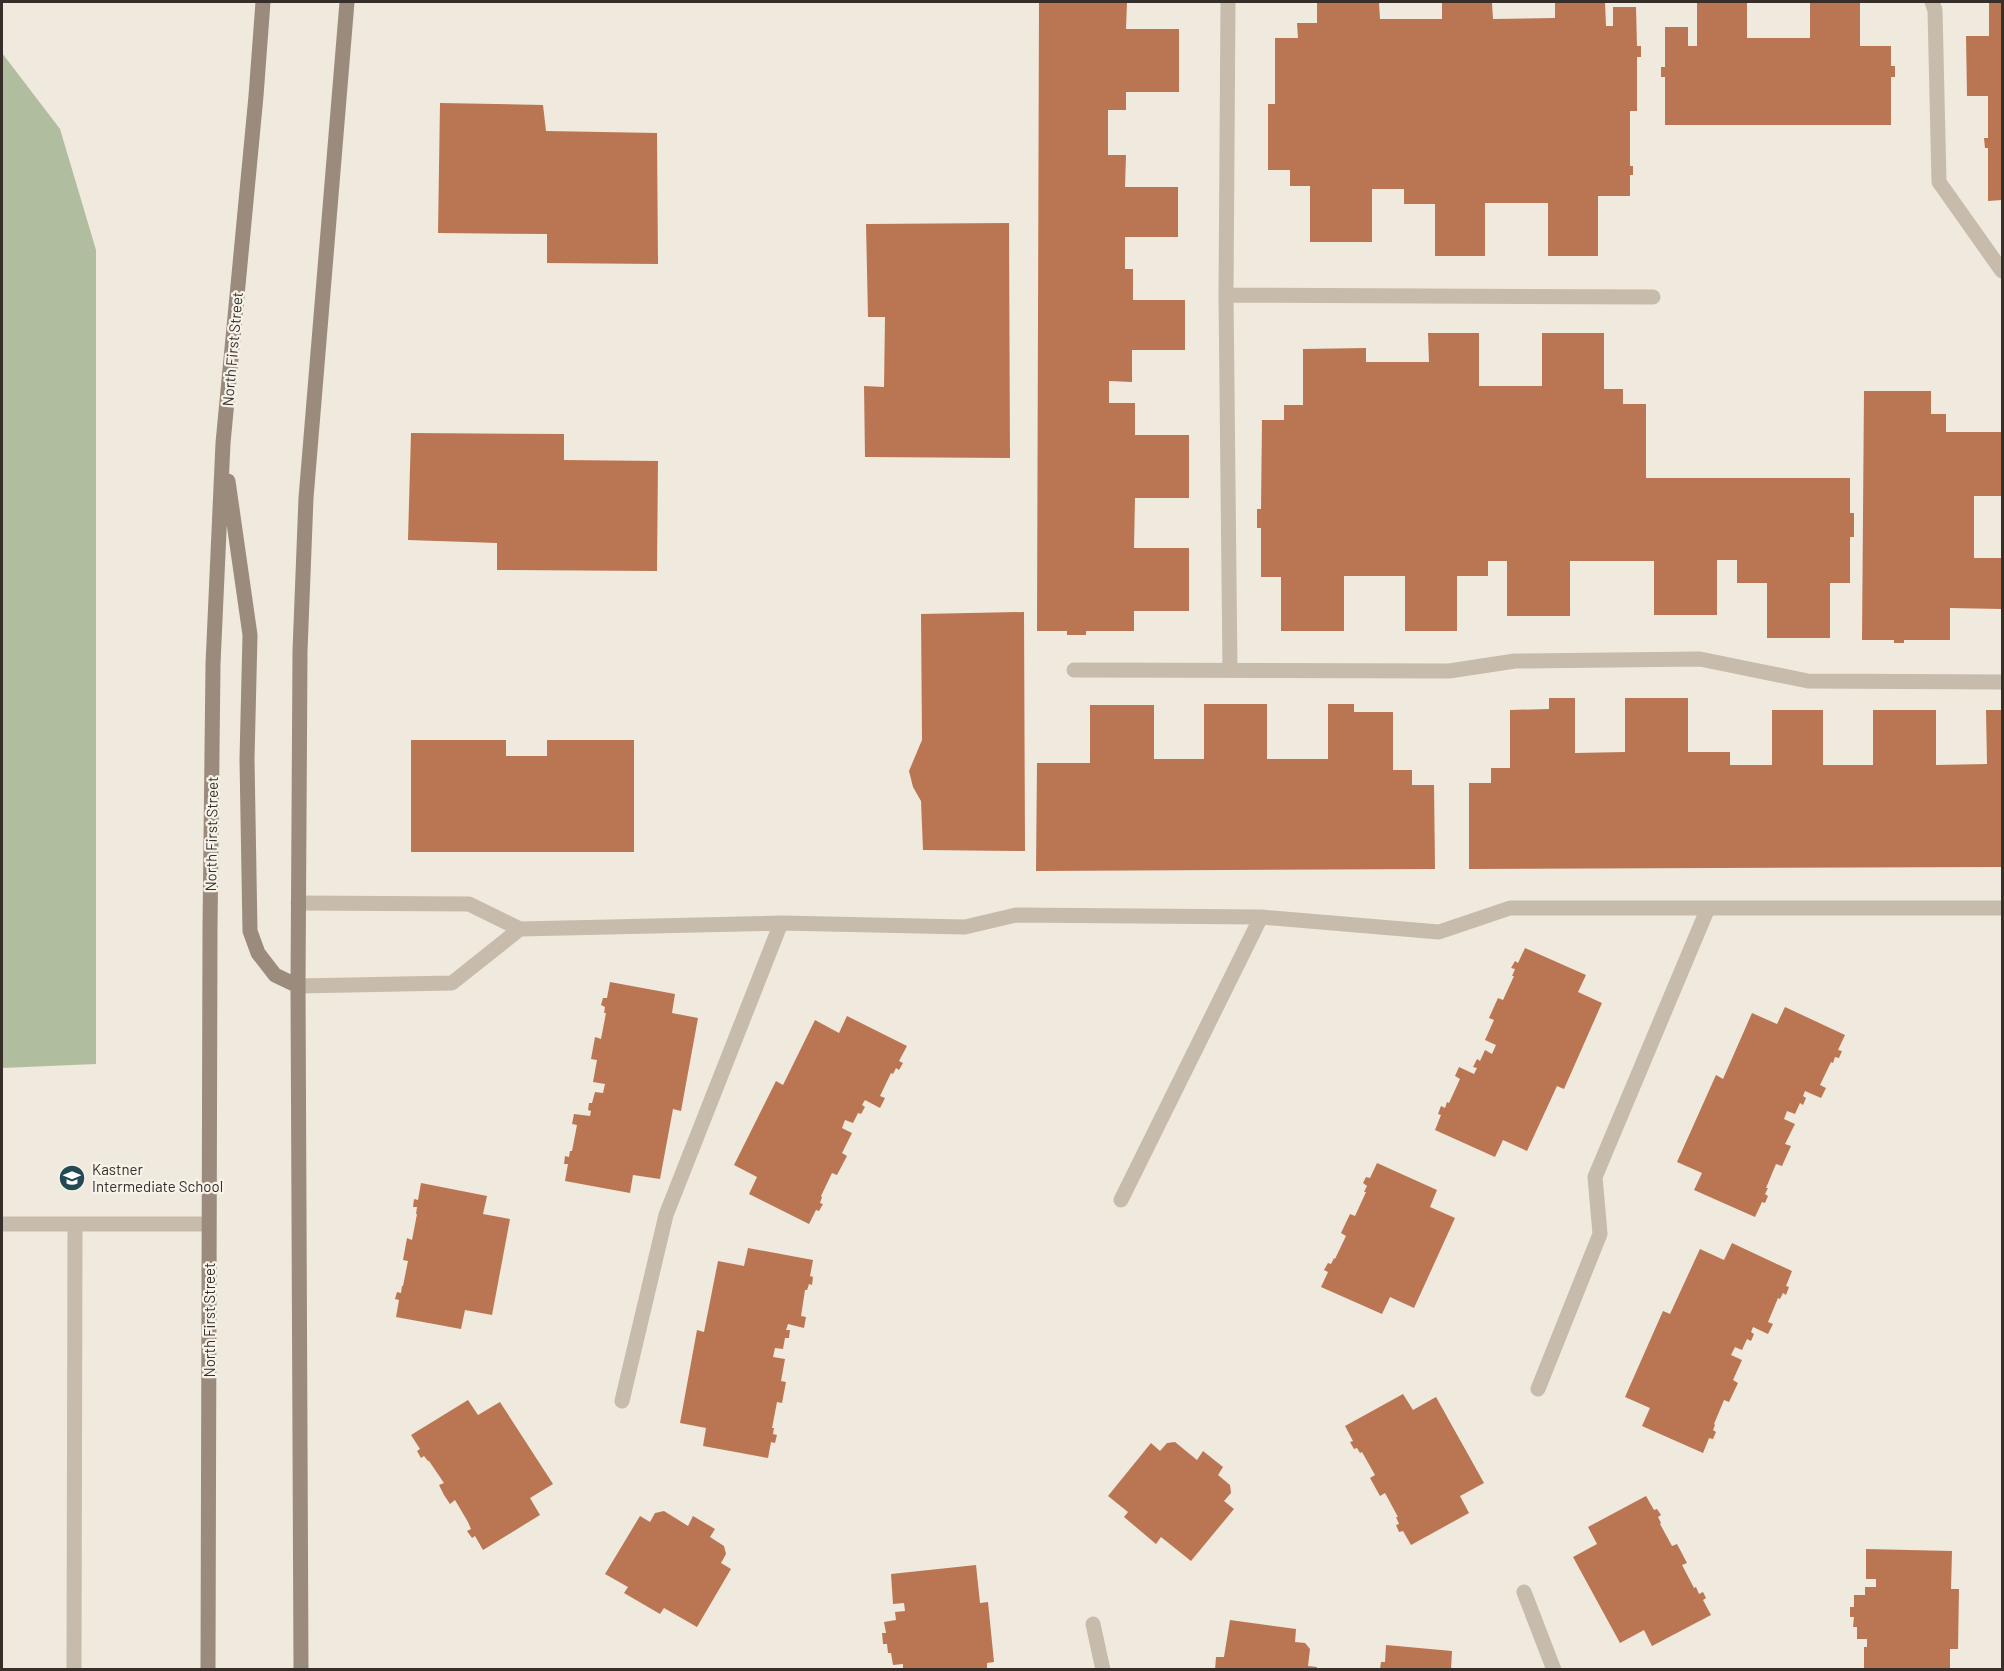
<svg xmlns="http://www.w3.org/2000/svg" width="2004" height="1671" viewBox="0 0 2004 1671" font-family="Barlow,sans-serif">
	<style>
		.green { fill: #b0be9f }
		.building { fill: #ba7652 }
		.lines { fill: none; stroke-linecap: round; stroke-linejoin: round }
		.lane { stroke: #c7bbab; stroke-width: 15 }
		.street { stroke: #c7bbab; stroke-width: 15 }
		.secondary { stroke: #9a8b7c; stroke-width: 15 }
		.labels { text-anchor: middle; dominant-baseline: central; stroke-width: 4.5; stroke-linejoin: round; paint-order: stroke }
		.street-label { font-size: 15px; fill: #352e29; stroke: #f8f3ea }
		.poi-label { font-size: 15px; fill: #352e29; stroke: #f8f3ea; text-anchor: start }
	</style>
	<rect width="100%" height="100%" fill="#f0e9de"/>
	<!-- green -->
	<path class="green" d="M 2,53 L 60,129 L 96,250 L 96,1064 L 2,1068 Z"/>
	<!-- building -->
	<path class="building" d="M 1039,2 L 1127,2 L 1126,29 L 1179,29 L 1179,92 L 1126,92 L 1126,110 L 1108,110 L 1108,155 L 1126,155 L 1125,187 L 1178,187 L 1178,237 L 1125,237 L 1125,269 L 1133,269 L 1133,300 L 1185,300 L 1185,350 L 1132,350 L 1132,382 L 1109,381 L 1109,403 L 1135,403 L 1135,435 L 1189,435 L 1189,498 L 1135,498 L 1134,548 L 1189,548 L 1189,611 L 1134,611 L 1134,631 L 1086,631 L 1086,635 L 1067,635 L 1067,631 L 1037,631 Z
		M 1317,2 L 1379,2 L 1380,19 L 1442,19 L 1442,2 L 1492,2 L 1493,19 L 1555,18 L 1555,2 L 1605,2 L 1606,26 L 1613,26 L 1613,7 L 1636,7 L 1637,46 L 1641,46 L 1641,57 L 1637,57 L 1637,111 L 1630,111 L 1630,166 L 1633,166 L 1633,175 L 1630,175 L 1630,196 L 1598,196 L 1598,256 L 1548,256 L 1548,203 L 1485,203 L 1485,256 L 1435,256 L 1435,204 L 1404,204 L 1404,189 L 1372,189 L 1372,242 L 1310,242 L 1310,186 L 1290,186 L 1290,170 L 1268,170 L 1268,104 L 1275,104 L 1275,38 L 1298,38 L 1297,23 L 1317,23 Z
		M 1697,2 L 1747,2 L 1747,38 L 1810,38 L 1810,2 L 1860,2 L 1860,46 L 1891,46 L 1891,66 L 1895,66 L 1895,77 L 1891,77 L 1891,125 L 1665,125 L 1665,77 L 1661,77 L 1661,67 L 1665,67 L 1665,27 L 1688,27 L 1688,46 L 1697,46 Z
		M 1989,2 L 2002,2 L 2002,200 L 1988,201 L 1988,148 L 1985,148 L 1984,138 L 1988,138 L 1988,96 L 1967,96 L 1966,36 L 1989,36 Z
		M 440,103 L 543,105 L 546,131 L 657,133 L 658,264 L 547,263 L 547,234 L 438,233 Z
		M 1009,223 L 1010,458 L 865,457 L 864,386 L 884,387 L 885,317 L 868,317 L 866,224 Z
		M 1428,333 L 1479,333 L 1479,386 L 1542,386 L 1542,333 L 1604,333 L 1604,389 L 1623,389 L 1623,404 L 1646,404 L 1646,478 L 1850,478 L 1850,513 L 1854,513 L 1854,537 L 1850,537 L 1850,583 L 1830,583 L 1830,638 L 1767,638 L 1767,583 L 1737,583 L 1737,560 L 1717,560 L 1717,615 L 1654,615 L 1654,561 L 1570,561 L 1570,616 L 1507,616 L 1507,561 L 1488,561 L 1488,576 L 1457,576 L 1457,631 L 1405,631 L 1405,576 L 1344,576 L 1344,631 L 1281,631 L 1281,577 L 1261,577 L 1261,528 L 1257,528 L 1257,509 L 1261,509 L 1262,420 L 1284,420 L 1284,405 L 1303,405 L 1303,349 L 1366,348 L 1366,362 L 1429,362 Z
		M 1864,391 L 1931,391 L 1931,414 L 1946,414 L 1946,432 L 2002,432 L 2002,496 L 1974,496 L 1974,558 L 2002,558 L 2002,609 L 1950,608 L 1950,640 L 1904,640 L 1904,643 L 1894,643 L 1894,640 L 1862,640 Z
		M 411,433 L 564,434 L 564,460 L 658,461 L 657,571 L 497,570 L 497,543 L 408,540 Z
		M 1024,612 L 1025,851 L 923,850 L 921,801 L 913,787 L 909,771 L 922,740 L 921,614 Z
		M 1549,698 L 1575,698 L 1575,753 L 1625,752 L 1625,698 L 1688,698 L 1688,752 L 1730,752 L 1730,765 L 1772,765 L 1772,710 L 1823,710 L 1823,765 L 1873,765 L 1873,710 L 1936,710 L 1936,765 L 1987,764 L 1986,710 L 2002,710 L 2002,867 L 1469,869 L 1469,783 L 1491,783 L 1491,768 L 1510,768 L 1510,710 L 1549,709 Z
		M 1204,704 L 1267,704 L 1267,759 L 1328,759 L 1328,704 L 1354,704 L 1354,712 L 1393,712 L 1393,770 L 1412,770 L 1412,785 L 1434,785 L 1435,869 L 1036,871 L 1037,763 L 1090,763 L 1090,705 L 1154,705 L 1154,759 L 1204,759 Z
		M 411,740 L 506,740 L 506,756 L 547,756 L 547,740 L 634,740 L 634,852 L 411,852 Z
		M 1525,948 L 1586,975 L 1578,992 L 1602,1003 L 1564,1089 L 1557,1086 L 1527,1151 L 1503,1140 L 1495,1157 L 1435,1130 L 1441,1115 L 1438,1114 L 1441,1106 L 1445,1108 L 1447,1102 L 1449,1103 L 1460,1079 L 1455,1076 L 1459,1067 L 1474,1074 L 1477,1068 L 1473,1067 L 1477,1059 L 1480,1061 L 1485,1050 L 1492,1054 L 1496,1045 L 1485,1040 L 1494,1020 L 1489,1018 L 1498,998 L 1503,1000 L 1514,976 L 1512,976 L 1515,969 L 1511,968 L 1515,961 L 1518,963 Z
		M 610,982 L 675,994 L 672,1013 L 698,1018 L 681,1111 L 673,1109 L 660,1179 L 633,1175 L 630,1193 L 565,1181 L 568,1164 L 564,1164 L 565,1156 L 569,1157 L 570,1151 L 572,1151 L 577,1125 L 572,1124 L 574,1114 L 590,1116 L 591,1111 L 588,1110 L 589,1103 L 592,1103 L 595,1092 L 603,1093 L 605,1084 L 593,1082 L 597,1060 L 591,1059 L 595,1037 L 601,1039 L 606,1013 L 604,1013 L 605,1007 L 601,1005 L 603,998 L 607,998 Z
		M 1785,1007 L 1845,1035 L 1838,1050 L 1842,1051 L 1839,1058 L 1835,1057 L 1833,1063 L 1831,1062 L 1820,1085 L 1826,1088 L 1821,1098 L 1805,1091 L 1803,1096 L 1806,1098 L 1803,1105 L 1800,1103 L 1795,1114 L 1787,1111 L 1784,1119 L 1795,1124 L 1785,1144 L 1791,1146 L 1782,1166 L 1776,1164 L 1766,1188 L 1768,1188 L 1765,1194 L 1768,1196 L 1765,1203 L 1762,1202 L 1755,1217 L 1694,1190 L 1702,1173 L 1677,1162 L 1716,1075 L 1723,1079 L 1752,1013 L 1777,1024 Z
		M 847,1016 L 907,1046 L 899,1061 L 903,1063 L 899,1070 L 896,1068 L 893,1074 L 891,1073 L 880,1096 L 885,1098 L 880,1108 L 865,1100 L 862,1105 L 865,1107 L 861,1114 L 858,1113 L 853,1123 L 845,1120 L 842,1128 L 852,1133 L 842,1153 L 847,1156 L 837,1175 L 832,1173 L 821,1196 L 822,1197 L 820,1203 L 823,1204 L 819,1211 L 816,1210 L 809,1224 L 749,1194 L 757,1177 L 734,1165 L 776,1081 L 783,1085 L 815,1020 L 839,1033 Z
		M 1377,1163 L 1437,1190 L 1430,1207 L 1455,1218 L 1414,1308 L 1390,1297 L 1382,1314 L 1321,1287 L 1328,1272 L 1324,1270 L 1328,1263 L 1331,1264 L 1334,1258 L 1335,1259 L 1346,1236 L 1341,1233 L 1350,1214 L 1355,1216 L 1366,1192 L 1364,1192 L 1367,1186 L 1363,1183 L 1366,1177 L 1370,1178 Z
		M 421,1183 L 487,1196 L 483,1214 L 510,1219 L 492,1315 L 465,1310 L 461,1329 L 396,1317 L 399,1300 L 395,1299 L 397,1292 L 401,1293 L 402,1286 L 403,1286 L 408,1261 L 403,1260 L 407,1238 L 412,1240 L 417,1214 L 416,1214 L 417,1207 L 413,1207 L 414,1199 L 418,1200 Z
		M 1732,1243 L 1792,1271 L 1786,1286 L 1789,1287 L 1786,1295 L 1783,1293 L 1780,1299 L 1778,1298 L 1768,1322 L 1773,1324 L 1768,1334 L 1753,1327 L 1751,1332 L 1754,1334 L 1751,1341 L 1747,1339 L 1742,1350 L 1735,1347 L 1731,1355 L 1742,1360 L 1733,1380 L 1738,1383 L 1729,1402 L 1724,1400 L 1714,1424 L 1715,1425 L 1713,1430 L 1716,1432 L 1713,1439 L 1709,1438 L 1703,1453 L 1642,1426 L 1650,1408 L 1625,1397 L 1663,1311 L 1670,1314 L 1700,1249 L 1724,1260 Z
		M 748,1248 L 813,1260 L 810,1276 L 813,1277 L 812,1285 L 809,1284 L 807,1290 L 805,1290 L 801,1316 L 806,1317 L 804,1328 L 788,1324 L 786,1330 L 790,1330 L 789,1338 L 785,1338 L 783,1349 L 775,1348 L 773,1357 L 785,1359 L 781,1381 L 786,1382 L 782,1403 L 777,1402 L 772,1428 L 774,1428 L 773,1434 L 777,1435 L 775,1443 L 771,1442 L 768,1458 L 703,1446 L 706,1428 L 680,1423 L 697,1330 L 704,1332 L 718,1261 L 744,1266 Z
		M 1403,1394 L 1413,1410 L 1436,1397 L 1484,1483 L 1460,1496 L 1469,1513 L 1411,1545 L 1403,1531 L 1399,1532 L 1396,1525 L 1399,1524 L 1396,1517 L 1398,1517 L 1385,1493 L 1380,1496 L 1370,1478 L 1375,1475 L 1362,1452 L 1360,1453 L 1357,1448 L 1354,1449 L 1350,1442 L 1353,1441 L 1345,1426 Z
		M 468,1400 L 478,1415 L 500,1402 L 553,1484 L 530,1498 L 540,1515 L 483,1550 L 475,1536 L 472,1538 L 467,1531 L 471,1529 L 468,1522 L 455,1500 L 450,1504 L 444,1495 L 439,1485 L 444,1483 L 429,1461 L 428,1461 L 424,1456 L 421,1458 L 417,1451 L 420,1449 L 411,1435 Z
		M 1175,1442 L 1197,1460 L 1203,1451 L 1223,1467 L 1218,1475 L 1230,1485 L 1231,1493 L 1224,1501 L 1234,1509 L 1191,1561 L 1161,1537 L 1156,1544 L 1124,1517 L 1128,1512 L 1108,1496 L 1151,1443 L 1160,1451 L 1167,1443 Z
		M 1646,1496 L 1654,1510 L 1657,1509 L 1661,1515 L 1658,1517 L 1661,1523 L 1660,1524 L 1672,1546 L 1677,1544 L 1687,1563 L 1682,1565 L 1694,1588 L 1696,1587 L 1699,1594 L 1703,1592 L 1706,1598 L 1703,1600 L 1711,1615 L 1652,1646 L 1644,1630 L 1620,1643 L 1573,1557 L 1597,1544 L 1588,1527 Z
		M 664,1511 L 688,1526 L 693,1516 L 715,1529 L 710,1537 L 724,1546 L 726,1554 L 721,1563 L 731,1569 L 697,1627 L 664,1608 L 660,1614 L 624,1593 L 628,1587 L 605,1574 L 640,1516 L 650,1522 L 655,1513 Z
		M 1866,1549 L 1952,1551 L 1951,1589 L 1959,1589 L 1958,1649 L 1950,1649 L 1950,1670 L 1864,1670 L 1864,1647 L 1867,1647 L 1867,1639 L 1857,1639 L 1857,1627 L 1853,1627 L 1854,1617 L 1850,1617 L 1850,1607 L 1854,1607 L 1854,1595 L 1865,1595 L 1865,1587 L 1876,1587 L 1876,1579 L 1866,1579 Z
		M 976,1565 L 980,1603 L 988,1602 L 994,1662 L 987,1663 L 987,1670 L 903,1670 L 903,1664 L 893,1665 L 891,1653 L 888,1653 L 887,1644 L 883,1644 L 882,1633 L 886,1633 L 884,1622 L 896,1620 L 895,1612 L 905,1611 L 904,1603 L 893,1604 L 891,1574 Z
		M 1230,1620 L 1296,1629 L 1295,1642 L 1305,1643 L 1310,1649 L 1308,1666 L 1317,1667 L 1316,1670 L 1215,1670 L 1216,1657 L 1224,1657 Z
		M 1386,1645 L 1452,1651 L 1451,1670 L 1380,1669 L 1381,1662 L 1385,1662 Z"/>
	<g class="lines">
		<!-- lane -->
		<path class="lane" d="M 2,1224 L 209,1224
			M 74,1670 L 75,1225"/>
		<!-- street -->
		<path class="street" d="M 1228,2 L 1226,295 L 1230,670
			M 1932,2 L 1935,10 L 1939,182 L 2002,271
			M 1226,295 L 1653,297
			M 1074,670 L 1449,671 L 1515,661 L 1700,659 L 1808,681 L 2002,682
			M 298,903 L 469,904 L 520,929 L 781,923 L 965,927 L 1016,915 L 1261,917 L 1439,932 L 1510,908 L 2002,908
			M 298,986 L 452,983 L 520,929
			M 1121,1200 L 1261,917
			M 1538,1389 L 1600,1234 L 1595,1177 L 1708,908
			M 622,1401 L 666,1215 L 781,923
			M 1524,1592 L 1554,1670
			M 1093,1624 L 1103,1670"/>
		<!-- secondary -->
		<path class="secondary" d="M 228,481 L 250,635 L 247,759 L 250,931 L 258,953 L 275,975 L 298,986
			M 208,1670 L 210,928 L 213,664 L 223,443 L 256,96 L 263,2
			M 301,1670 L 298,986 L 300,651 L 306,498 L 347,2"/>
	</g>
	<!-- icons -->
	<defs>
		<symbol id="school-disc" viewBox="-11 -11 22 22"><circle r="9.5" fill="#234a53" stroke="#f8f3ea"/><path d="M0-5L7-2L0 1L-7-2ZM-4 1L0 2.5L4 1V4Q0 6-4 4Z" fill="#fff"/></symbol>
	</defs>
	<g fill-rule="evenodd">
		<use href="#school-disc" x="57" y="1163" width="30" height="30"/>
	</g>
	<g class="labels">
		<!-- street labels -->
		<g class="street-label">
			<text transform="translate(232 349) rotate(-85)">North First Street</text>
			<text transform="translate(211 834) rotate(-89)">North First Street</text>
			<text transform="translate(209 1320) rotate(-90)">North First Street</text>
		</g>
		<!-- poi labels -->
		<g class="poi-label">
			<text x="92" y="1169">Kastner<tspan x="92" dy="17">Intermediate School</tspan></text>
		</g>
	</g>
	<!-- border -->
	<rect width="2004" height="1671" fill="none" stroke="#352e29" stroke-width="6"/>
</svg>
